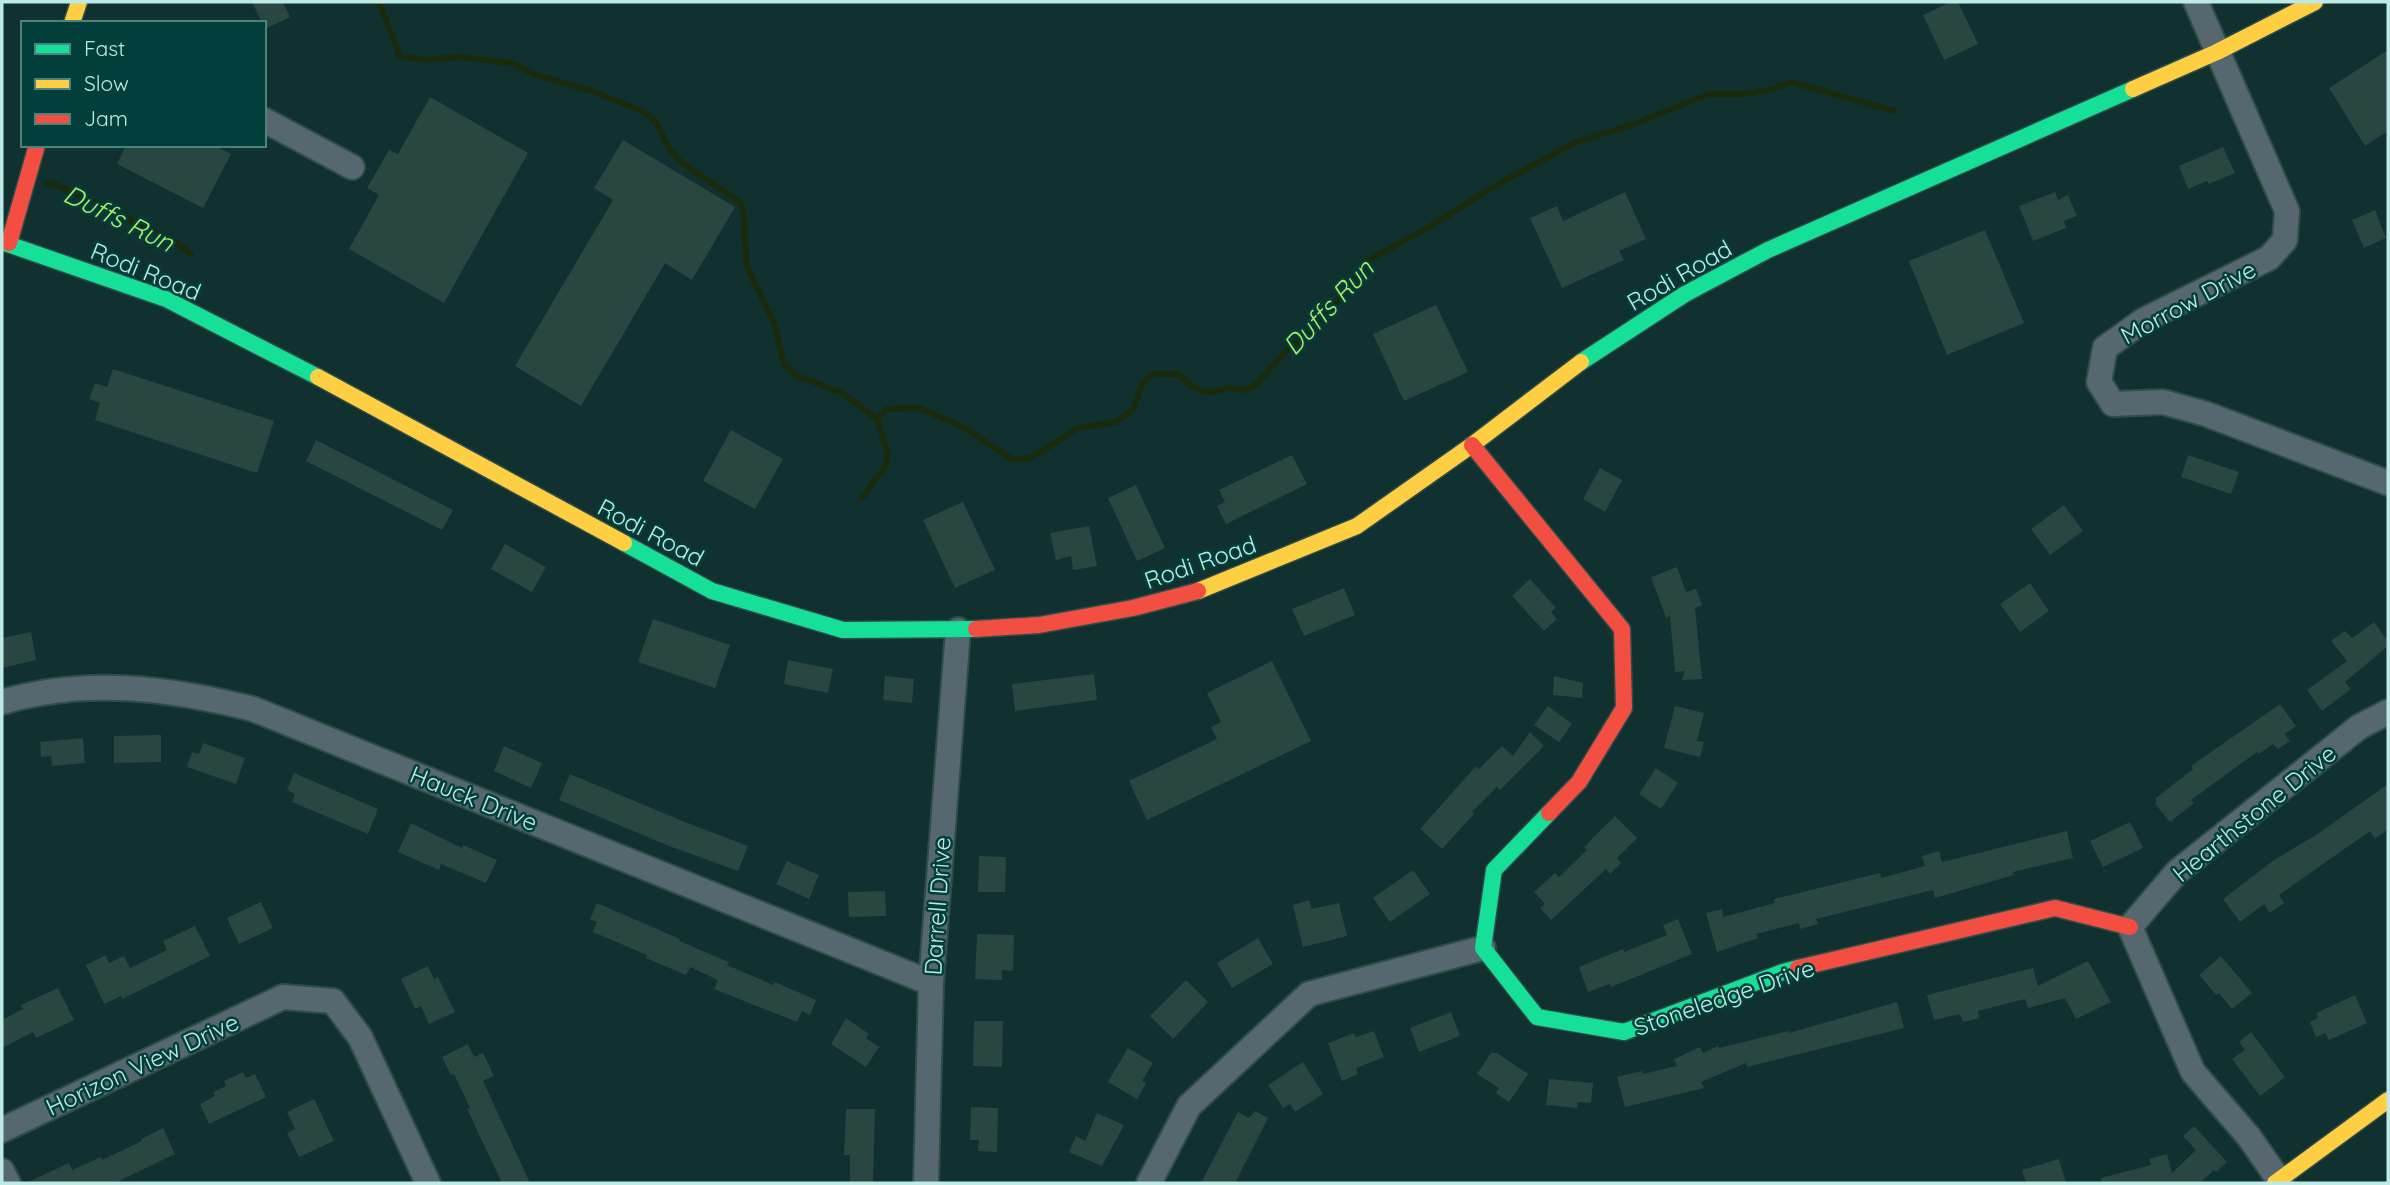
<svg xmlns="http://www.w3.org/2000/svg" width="2390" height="1185" viewBox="0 0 2390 1185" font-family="Quicksand,sans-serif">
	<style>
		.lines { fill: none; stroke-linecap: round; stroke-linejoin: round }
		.stream { stroke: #1b2a0b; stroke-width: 6 }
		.building { fill: #294641 }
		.street-casing { stroke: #2e4c49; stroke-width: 28 }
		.fast-casing { stroke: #2e4c49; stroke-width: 19 }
		.slow-casing { stroke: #2e4c49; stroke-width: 19 }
		.jam-casing { stroke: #2e4c49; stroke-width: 19 }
		.street { stroke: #56676f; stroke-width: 24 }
		.fast { stroke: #16e098; stroke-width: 16 }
		.slow { stroke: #ffcf43; stroke-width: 16 }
		.jam { stroke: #f24e42; stroke-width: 16 }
		.labels { text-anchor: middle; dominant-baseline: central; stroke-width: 5; stroke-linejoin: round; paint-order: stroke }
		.street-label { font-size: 24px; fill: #bceae4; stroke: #023f3b }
		.water-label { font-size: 26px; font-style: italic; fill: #b6ea65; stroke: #023f3b }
	</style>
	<rect width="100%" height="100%" fill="#10312f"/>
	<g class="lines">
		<!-- stream -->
		<path class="stream" d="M 379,2 L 400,56 L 423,60 L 461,57 L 511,63 L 536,75 L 592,91 L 642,111 L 656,122 L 670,150 L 681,162 L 741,203 L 744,217 L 746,265 L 775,325 L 784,364 L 795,375 L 842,393 L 877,419
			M 46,183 L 57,185 L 172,240 L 191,254
			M 862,498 L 885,467 L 888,454 L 877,419 L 887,409 L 919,408 L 963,427 L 1013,460 L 1031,458 L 1078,428 L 1117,422 L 1133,409 L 1143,382 L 1154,374 L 1178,374 L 1190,385 L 1205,392 L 1218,391 L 1226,388 L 1244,390 L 1255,386 L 1286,351 L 1321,322 L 1370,259 L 1424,230 L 1500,183 L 1576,142 L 1631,125 L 1709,94 L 1743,94 L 1768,90 L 1791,82 L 1894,111"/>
	</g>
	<!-- building -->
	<path class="building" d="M 252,2 L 283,2 L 290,17 L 265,29 L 264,23 L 262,23 Z
		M 1951,2 L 1958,2 L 1978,44 L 1944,60 L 1923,15 Z
		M 2388,50 L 2388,131 L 2365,146 L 2329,88 Z
		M 430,97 L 528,153 L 444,303 L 349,249 L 379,195 L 367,188 L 389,150 L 398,154 Z
		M 623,140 L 735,207 L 692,280 L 665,263 L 581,406 L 515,366 L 613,200 L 594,188 Z
		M 126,145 L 214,145 L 231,154 L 203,208 L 117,164 Z
		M 2223,147 L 2235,173 L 2209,184 L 2207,181 L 2188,189 L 2179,166 Z
		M 1625,192 L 1646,239 L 1619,251 L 1624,260 L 1562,288 L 1530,218 L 1557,206 L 1563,221 Z
		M 2055,192 L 2058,200 L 2068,195 L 2077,216 L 2064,221 L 2066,228 L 2033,241 L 2019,206 Z
		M 2375,210 L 2386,238 L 2364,248 L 2352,220 Z
		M 1985,230 L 2024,323 L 1947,355 L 1909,261 Z
		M 1436,305 L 1468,372 L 1404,401 L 1373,334 Z
		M 113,369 L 274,421 L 257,473 L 95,420 L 100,403 L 89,399 L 95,383 L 107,387 Z
		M 731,430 L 783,459 L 755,509 L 703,481 Z
		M 316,440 L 453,510 L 442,530 L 306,461 Z
		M 1292,455 L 1307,484 L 1226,524 L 1217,506 L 1225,502 L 1219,490 Z
		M 2188,455 L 2239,472 L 2231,494 L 2181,477 Z
		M 1600,468 L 1622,480 L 1605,512 L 1583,499 Z
		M 1136,485 L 1165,548 L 1137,561 L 1108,498 Z
		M 963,502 L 995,570 L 955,588 L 923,520 Z
		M 2064,505 L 2083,531 L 2050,555 L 2031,529 Z
		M 1089,526 L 1097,566 L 1073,570 L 1071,556 L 1056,560 L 1050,533 Z
		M 505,544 L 546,567 L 532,592 L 491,569 Z
		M 1677,567 L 1686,592 L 1696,589 L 1702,605 L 1695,608 L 1702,679 L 1682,680 L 1685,671 L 1675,672 L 1670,616 L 1666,618 L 1651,577 Z
		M 1530,579 L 1556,608 L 1551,612 L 1557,619 L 1544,631 L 1512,596 Z
		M 2030,583 L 2049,611 L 2020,632 L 2000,604 Z
		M 1344,588 L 1355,615 L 1304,636 L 1292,609 Z
		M 653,619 L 730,645 L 715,688 L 638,662 Z
		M 2374,622 L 2388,641 L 2388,646 L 2345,682 L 2351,689 L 2322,711 L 2307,690 L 2347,661 L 2331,641 L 2345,631 L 2352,638 Z
		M 31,632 L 36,660 L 2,668 L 2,638 Z
		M 788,660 L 833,669 L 828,693 L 784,684 Z
		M 1272,661 L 1311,741 L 1147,820 L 1129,781 L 1217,739 L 1211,727 L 1221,722 L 1207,693 Z
		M 1094,674 L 1097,700 L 1015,711 L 1012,684 Z
		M 885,676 L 914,679 L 912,703 L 883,700 Z
		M 1554,676 L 1583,683 L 1582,698 L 1553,695 Z
		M 2280,704 L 2296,726 L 2285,734 L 2290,741 L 2278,749 L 2273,744 L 2259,754 L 2257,752 L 2191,800 L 2194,803 L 2170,822 L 2156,805 L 2156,798 L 2193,769 L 2191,766 Z
		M 1548,706 L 1572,724 L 1559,742 L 1534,725 Z
		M 1675,706 L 1704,713 L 1697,741 L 1704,742 L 1700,757 L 1664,748 Z
		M 1530,732 L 1544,746 L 1500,790 L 1497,787 L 1472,812 L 1474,814 L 1442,849 L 1420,829 L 1476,766 L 1479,769 L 1502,746 L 1513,756 Z
		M 161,735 L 161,762 L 114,763 L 114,736 Z
		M 83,738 L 85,763 L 52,766 L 51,756 L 41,757 L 40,742 Z
		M 203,743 L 245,758 L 236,784 L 187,767 L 192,752 L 199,754 Z
		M 504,746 L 542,763 L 531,788 L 494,771 Z
		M 1656,768 L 1678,783 L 1661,809 L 1639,794 Z
		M 294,773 L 378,809 L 368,834 L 292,802 L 295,794 L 287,790 Z
		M 570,774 L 680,820 L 748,846 L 738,871 L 669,846 L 559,800 Z
		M 2388,784 L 2388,829 L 2375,839 L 2370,831 L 2279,895 L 2284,903 L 2270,913 L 2264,904 L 2240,922 L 2223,899 L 2274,860 L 2316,835 Z
		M 1615,816 L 1637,838 L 1617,858 L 1621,863 L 1610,874 L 1606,869 L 1551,920 L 1540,908 L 1545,904 L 1534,892 L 1555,873 L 1559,877 L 1587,850 L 1584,847 Z
		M 2130,822 L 2143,848 L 2103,867 L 2090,841 Z
		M 411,823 L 462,848 L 463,845 L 497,860 L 486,883 L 441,864 L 439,870 L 398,852 Z
		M 2067,831 L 2073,858 L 2013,872 L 2014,875 L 1935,898 L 1933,890 L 1816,919 L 1818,924 L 1800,929 L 1799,923 L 1756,934 L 1758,938 L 1717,952 L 1706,913 L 1722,909 L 1723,917 L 1775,903 L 1774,899 L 1880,873 L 1881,878 L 1925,866 L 1922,856 L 1939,851 L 1942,862 Z
		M 979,856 L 1006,857 L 1005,892 L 978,892 Z
		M 787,861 L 819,875 L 809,899 L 776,884 Z
		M 1413,870 L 1430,894 L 1390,922 L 1373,898 Z
		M 885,891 L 886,916 L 849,917 L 848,892 Z
		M 1309,900 L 1312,909 L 1339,903 L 1347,936 L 1303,947 L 1293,905 Z
		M 261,902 L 273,928 L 239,944 L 227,918 Z
		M 597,903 L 680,939 L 679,941 L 729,962 L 727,965 L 773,985 L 775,982 L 816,1000 L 810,1015 L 802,1011 L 797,1022 L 714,989 L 718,980 L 690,967 L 686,975 L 646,958 L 647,955 L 593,932 L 597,922 L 590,919 Z
		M 1678,919 L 1692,954 L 1611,987 L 1610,984 L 1588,992 L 1579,967 L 1623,949 L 1624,952 L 1667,935 L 1663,925 Z
		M 195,926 L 210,956 L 122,999 L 121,996 L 104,1004 L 86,965 L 106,955 L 109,963 L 124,956 L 130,968 L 167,950 L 163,941 Z
		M 977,934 L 1014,935 L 1013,971 L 1002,970 L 1002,980 L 975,979 Z
		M 1258,938 L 1273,964 L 1232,988 L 1217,963 Z
		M 2221,956 L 2252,993 L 2232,1009 L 2219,993 L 2216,995 L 2199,975 Z
		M 2088,961 L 2111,1002 L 2076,1019 L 2065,998 L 2028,1008 L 2025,999 L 1978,1011 L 1979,1018 L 1963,1022 L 1960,1014 L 1934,1020 L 1927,995 L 2033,968 L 2038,986 Z
		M 428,966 L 434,979 L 438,977 L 455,1012 L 429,1024 L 421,1006 L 415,1009 L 401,979 Z
		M 1186,980 L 1208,1002 L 1173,1039 L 1150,1016 Z
		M 58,988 L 74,1020 L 36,1038 L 33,1032 L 2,1048 L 2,1020 L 23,1009 L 21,1005 Z
		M 2355,995 L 2367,1023 L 2329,1040 L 2325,1033 L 2316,1037 L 2310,1022 L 2318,1018 L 2316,1013 Z
		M 1897,1002 L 1904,1028 L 1747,1067 L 1746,1063 L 1701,1082 L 1704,1088 L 1625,1107 L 1617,1077 L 1642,1071 L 1643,1074 L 1677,1066 L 1674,1059 L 1700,1047 L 1703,1053 L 1718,1046 L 1719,1048 L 1788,1031 L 1789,1033 Z
		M 1451,1012 L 1460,1036 L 1419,1052 L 1410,1028 Z
		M 846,1018 L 869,1034 L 866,1038 L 879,1047 L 866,1067 L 831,1044 Z
		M 974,1021 L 1003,1021 L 1002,1067 L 973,1066 Z
		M 1374,1031 L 1384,1057 L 1356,1068 L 1358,1074 L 1342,1081 L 1328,1043 L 1354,1033 L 1356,1037 Z
		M 2251,1032 L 2285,1077 L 2260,1096 L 2232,1059 L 2245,1050 L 2239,1042 Z
		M 468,1044 L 474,1057 L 483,1053 L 494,1076 L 483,1081 L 530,1183 L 502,1183 L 467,1109 L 470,1108 L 454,1074 L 451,1075 L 442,1057 Z
		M 1128,1048 L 1153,1063 L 1142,1081 L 1146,1083 L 1137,1099 L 1108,1082 Z
		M 1491,1053 L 1497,1053 L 1528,1074 L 1509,1102 L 1496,1093 L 1499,1088 L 1477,1074 Z
		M 1303,1062 L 1323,1094 L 1295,1112 L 1290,1104 L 1283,1108 L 1268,1085 Z
		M 243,1072 L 246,1078 L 255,1074 L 266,1097 L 209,1124 L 200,1104 L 215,1096 L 213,1092 L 226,1086 L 224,1081 Z
		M 1549,1079 L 1593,1083 L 1591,1103 L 1578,1102 L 1577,1108 L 1546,1105 Z
		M 314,1099 L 334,1141 L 299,1157 L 287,1133 L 295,1129 L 287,1112 Z
		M 971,1107 L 998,1108 L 997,1152 L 978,1151 L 979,1140 L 970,1140 Z
		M 846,1109 L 875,1109 L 873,1183 L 850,1183 L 850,1155 L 844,1155 Z
		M 1255,1111 L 1268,1118 L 1235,1183 L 1201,1183 L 1238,1112 L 1249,1118 Z
		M 1097,1113 L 1124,1125 L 1102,1166 L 1069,1152 L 1076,1136 L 1085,1141 Z
		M 2194,1126 L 2227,1162 L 2216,1172 L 2214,1170 L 2200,1183 L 2102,1183 L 2101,1178 L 2151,1165 L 2149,1159 L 2167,1154 L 2172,1173 L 2196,1150 L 2183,1136 Z
		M 163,1128 L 175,1154 L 115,1183 L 26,1183 L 69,1163 L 72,1170 L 101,1157 L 102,1160 L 142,1141 L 141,1139 Z
		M 2059,1159 L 2066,1183 L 2026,1183 L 2022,1170 Z"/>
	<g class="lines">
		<defs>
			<path id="street" d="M 2196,2 L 2287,211 L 2285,240 L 2269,258 L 2144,320 L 2105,348 L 2099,382 L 2113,404 L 2163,402 L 2206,414 L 2388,483
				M 264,120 L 352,167
				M 2,702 C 86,677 169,688 253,709 L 931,983
				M 2,1130 L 283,997 L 333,1001 L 360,1037 L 428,1183
				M 2,1171 L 8,1183
				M 926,1183 L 931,983 L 958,630
				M 1149,1183 L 1189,1106 L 1309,994 L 1483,948
				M 2281,1183 L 2249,1137 L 2193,1072 L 2130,927 L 2177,872 L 2359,727 L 2388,712"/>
			<path id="fast" d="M 2,242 L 166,299 L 318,377
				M 1581,362 L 1685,294 L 1768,250 L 2133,89
				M 624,543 L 712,591 L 843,630 L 976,629
				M 1549,813 L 1494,870 L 1483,948 L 1537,1017 L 1624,1032 L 1783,972 L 1798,968"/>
			<path id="slow" d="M 72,23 L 79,2
				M 2133,89 L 2217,52 L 2315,2
				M 318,377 L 624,543
				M 1198,591 L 1357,526 L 1472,445 L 1581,362
				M 2275,1183 L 2388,1100"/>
			<path id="jam" d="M 9,243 L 37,145
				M 1472,445 L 1622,629 L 1624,708 L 1579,782 L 1549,813
				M 976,629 L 1039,625 L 1133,608 L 1198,591
				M 1798,968 L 2055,908 L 2130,927"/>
		</defs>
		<!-- street casing -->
		<use href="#street" class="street-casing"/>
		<!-- fast casing -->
		<use href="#fast" class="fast-casing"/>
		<!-- slow casing -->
		<use href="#slow" class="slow-casing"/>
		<!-- jam casing -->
		<use href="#jam" class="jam-casing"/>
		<!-- street -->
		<use href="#street" class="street"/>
		<!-- fast -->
		<use href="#fast" class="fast"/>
		<!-- slow -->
		<use href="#slow" class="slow"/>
		<!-- jam -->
		<use href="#jam" class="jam"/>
	</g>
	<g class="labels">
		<!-- street labels -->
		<g class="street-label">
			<text transform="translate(146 271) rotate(22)">Rodi Road</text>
			<text transform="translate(1679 275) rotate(-30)">Rodi Road</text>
			<text transform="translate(2188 302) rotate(-28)">Morrow Drive</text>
			<text transform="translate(651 532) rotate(28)">Rodi Road</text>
			<text transform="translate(1200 562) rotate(-19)">Rodi Road</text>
			<text transform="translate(474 798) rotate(22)">Hauck Drive</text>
			<text transform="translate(2254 813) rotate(-39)">Hearthstone Drive</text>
			<text transform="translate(937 906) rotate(-86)">Darrell Drive</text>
			<text transform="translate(1724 997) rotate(-19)">Stoneledge Drive</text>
			<text transform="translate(142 1064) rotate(-25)">Horizon View Drive</text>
		</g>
		<!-- water labels -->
		<g class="water-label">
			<text transform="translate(119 218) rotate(26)">Duffs Run</text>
			<text transform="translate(1328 307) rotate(-47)">Duffs Run</text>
		</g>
	</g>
	<!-- border -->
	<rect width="2390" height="1185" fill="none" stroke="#bceae4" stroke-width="7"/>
	<!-- legend -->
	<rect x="21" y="21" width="245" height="126" fill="#023f3b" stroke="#4c837f" stroke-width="2"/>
	<rect x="35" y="44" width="35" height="10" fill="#16e098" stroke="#4c837f" stroke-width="2"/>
	<text x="84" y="56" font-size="21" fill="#bceae4">Fast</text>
	<rect x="35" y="79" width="35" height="10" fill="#ffcf43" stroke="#4c837f" stroke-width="2"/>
	<text x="84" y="91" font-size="21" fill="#bceae4">Slow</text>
	<rect x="35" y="114" width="35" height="10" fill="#f24e42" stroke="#4c837f" stroke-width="2"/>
	<text x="84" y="126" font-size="21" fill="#bceae4">Jam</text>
</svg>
